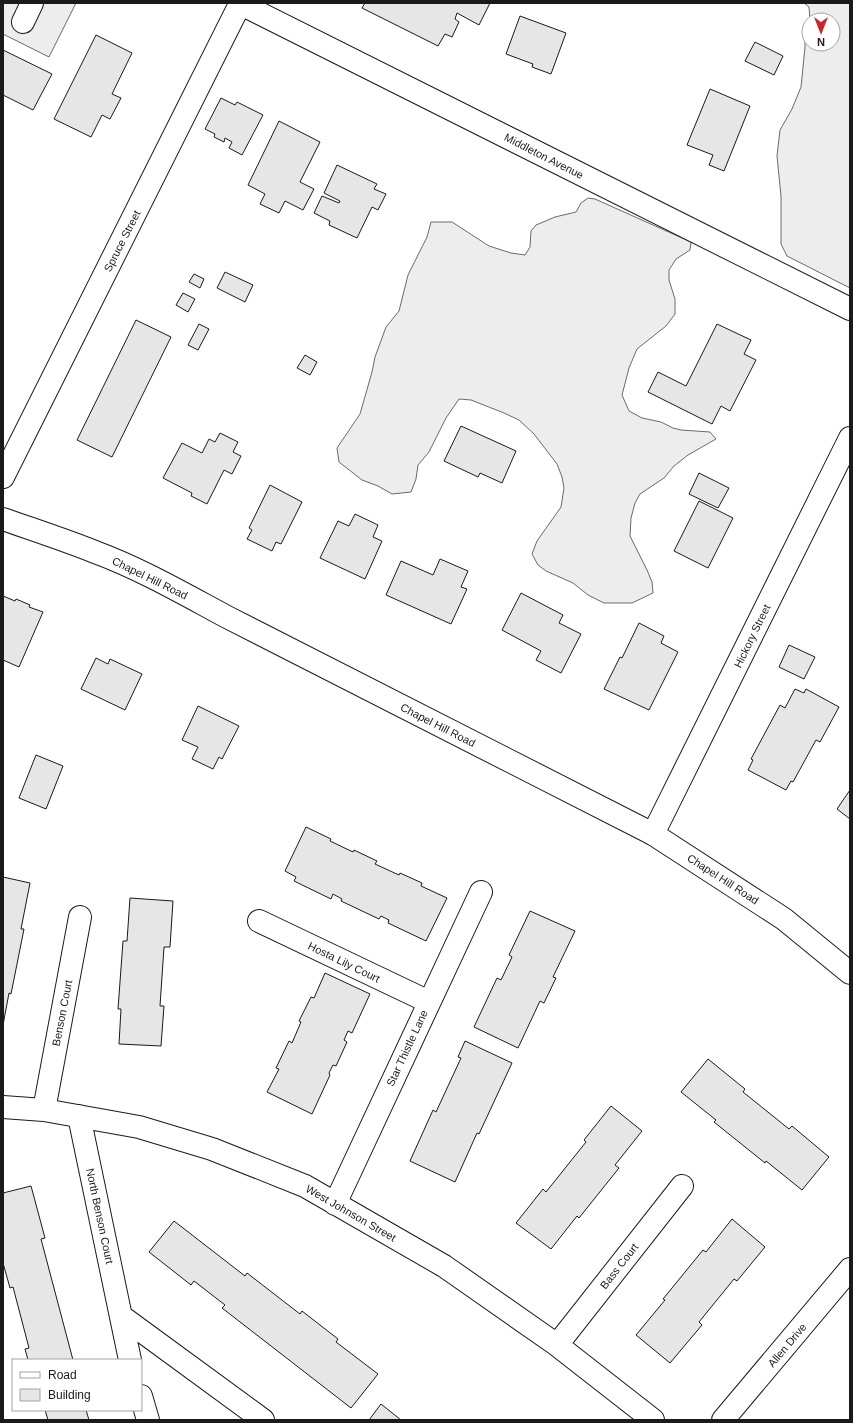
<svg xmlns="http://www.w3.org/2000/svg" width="853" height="1423" viewBox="0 0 853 1423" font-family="Helvetica,sans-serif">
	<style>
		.built { fill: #ededed; stroke: #6a6a6a }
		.building { fill: #e6e6e6; stroke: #1a1a1a }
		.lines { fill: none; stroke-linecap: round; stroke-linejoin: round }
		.minor-casing { stroke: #1a1a1a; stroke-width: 24 }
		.major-casing { stroke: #1a1a1a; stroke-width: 24 }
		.minor { stroke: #fff; stroke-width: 22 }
		.major { stroke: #fff; stroke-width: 22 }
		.labels { text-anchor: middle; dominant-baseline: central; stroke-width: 3; stroke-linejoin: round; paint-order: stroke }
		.street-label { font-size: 11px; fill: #1a1a1a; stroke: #fff }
	</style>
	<rect width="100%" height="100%" fill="#fff"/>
	<!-- built -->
	<path class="built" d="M 3,3 L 76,3 L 49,57 L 3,34 Z
		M 804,3 L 850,3 L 850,288 L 787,256 L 781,244 L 781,196 L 777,156 L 780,130 L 792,109 L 801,87 L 805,47 L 805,38 L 809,25 L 809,44 L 833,44 L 833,20 L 810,20 L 809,7 Z
		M 588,198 L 595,199 L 691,242 L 690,250 L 676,259 L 669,270 L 669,280 L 675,299 L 675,314 L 666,326 L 637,349 L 629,368 L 622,395 L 629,411 L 642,418 L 661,422 L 673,428 L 681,430 L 710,432 L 716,439 L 688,455 L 674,466 L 664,478 L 640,494 L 635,503 L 631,518 L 630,536 L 647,570 L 652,582 L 653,593 L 632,603 L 604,603 L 588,595 L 573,583 L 546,571 L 538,565 L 532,554 L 537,541 L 561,507 L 564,488 L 562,477 L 557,464 L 534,434 L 519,420 L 504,413 L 471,400 L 459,399 L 446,418 L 429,452 L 418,465 L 416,479 L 411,492 L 392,494 L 378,486 L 362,480 L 339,462 L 337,448 L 360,414 L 372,372 L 375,357 L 386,327 L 399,311 L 408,275 L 427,237 L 431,222 L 452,222 L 489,246 L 511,253 L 525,255 L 530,247 L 531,231 L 536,225 L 555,217 L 576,212 L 581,203 Z"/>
	<!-- building -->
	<path class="building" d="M 365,3 L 490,3 L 479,25 L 457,13 L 455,19 L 459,22 L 452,37 L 445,34 L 438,46 L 362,8 Z
		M 520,16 L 566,33 L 551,74 L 532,67 L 533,64 L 506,54 Z
		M 96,35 L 132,53 L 112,94 L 121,98 L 110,119 L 102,115 L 91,137 L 54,119 Z
		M 755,42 L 783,56 L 774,75 L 745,61 Z
		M 3,50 L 52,74 L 33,110 L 3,95 Z
		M 710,89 L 750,106 L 724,171 L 709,165 L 713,155 L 687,145 Z
		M 221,98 L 235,105 L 237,102 L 263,115 L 242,155 L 229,148 L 232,142 L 225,138 L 224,142 L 214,137 L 215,134 L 205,129 Z
		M 279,121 L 320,142 L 300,182 L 314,189 L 303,210 L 285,201 L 279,213 L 260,204 L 265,194 L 248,185 Z
		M 337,165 L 377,184 L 374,189 L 386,194 L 378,210 L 372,207 L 357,238 L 329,225 L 330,221 L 314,213 L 322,196 L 339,203 L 340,201 L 324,193 Z
		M 225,272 L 253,285 L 245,302 L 217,288 Z
		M 194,274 L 204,279 L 200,288 L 189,282 Z
		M 183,293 L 195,299 L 188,312 L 176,305 Z
		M 136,320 L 171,337 L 112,457 L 77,440 Z
		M 199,324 L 209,329 L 198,350 L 188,345 Z
		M 717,324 L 751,340 L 744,354 L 756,360 L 730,411 L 721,406 L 712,424 L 648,392 L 658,372 L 686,386 Z
		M 305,355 L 317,362 L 310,375 L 297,368 Z
		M 461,426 L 516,451 L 502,483 L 480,473 L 478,477 L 444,461 Z
		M 220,433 L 238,442 L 233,452 L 241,456 L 232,474 L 224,470 L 207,504 L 191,496 L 192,493 L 163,478 L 182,443 L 202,453 L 209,439 L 215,442 Z
		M 699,473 L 729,488 L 718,508 L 689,494 Z
		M 270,485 L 302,502 L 281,544 L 276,542 L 272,551 L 247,539 L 252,530 L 249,528 Z
		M 699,501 L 733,518 L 708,568 L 674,551 Z
		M 355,514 L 378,525 L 373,537 L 382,541 L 365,579 L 320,558 L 338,521 L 349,526 Z
		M 440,559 L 468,571 L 461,587 L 467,589 L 451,624 L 386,595 L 401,561 L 433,575 Z
		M 521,593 L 563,615 L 559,623 L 581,634 L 561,673 L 536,660 L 541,651 L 502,630 Z
		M 3,596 L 15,601 L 16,599 L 30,605 L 29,607 L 43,612 L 19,667 L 3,660 Z
		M 639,623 L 664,636 L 661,643 L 678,652 L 649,710 L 604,689 L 620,657 L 622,658 Z
		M 789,645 L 815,657 L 804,679 L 779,667 Z
		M 96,658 L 108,664 L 110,659 L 142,674 L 125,710 L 81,689 Z
		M 795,689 L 804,693 L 806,689 L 839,707 L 820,742 L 816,740 L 793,782 L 791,781 L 786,790 L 748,770 L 753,760 L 751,759 L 780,705 L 785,708 Z
		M 198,706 L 239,726 L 222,759 L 219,757 L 213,769 L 192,759 L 198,747 L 182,740 Z
		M 36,755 L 63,766 L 46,809 L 19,798 Z
		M 850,790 L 850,819 L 837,809 Z
		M 306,827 L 331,839 L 330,841 L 353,852 L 354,850 L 377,861 L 375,864 L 399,875 L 400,873 L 422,883 L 421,886 L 447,898 L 426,941 L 388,923 L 389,920 L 381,916 L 379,919 L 341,901 L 342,899 L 333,894 L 331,899 L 294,881 L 296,877 L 285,871 Z
		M 3,877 L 30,883 L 21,929 L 24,929 L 11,994 L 9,993 L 3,1025 Z
		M 130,898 L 173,901 L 170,947 L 164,947 L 160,1006 L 164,1006 L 161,1046 L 119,1044 L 121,1009 L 118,1009 L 123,941 L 127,941 Z
		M 530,911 L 575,931 L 553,977 L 556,978 L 544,1003 L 540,1001 L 518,1048 L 474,1027 L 497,978 L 501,980 L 512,957 L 509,955 Z
		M 325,973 L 370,994 L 352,1033 L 348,1031 L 344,1040 L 347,1042 L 336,1066 L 333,1065 L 329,1073 L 330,1075 L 312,1114 L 267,1092 L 279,1069 L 276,1068 L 289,1041 L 292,1043 L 301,1022 L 299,1021 L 311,997 L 314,998 Z
		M 465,1041 L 512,1063 L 479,1134 L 477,1133 L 455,1182 L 410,1161 L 433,1110 L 436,1112 L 461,1058 L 458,1057 Z
		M 708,1059 L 745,1089 L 743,1092 L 789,1129 L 792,1126 L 829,1157 L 802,1190 L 766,1161 L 765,1163 L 714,1122 L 716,1120 L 681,1092 Z
		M 611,1106 L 642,1131 L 615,1165 L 619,1168 L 579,1218 L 577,1216 L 551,1249 L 516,1223 L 543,1189 L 546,1192 L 586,1142 L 584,1140 Z
		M 31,1186 L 45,1238 L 41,1239 L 73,1360 L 28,1360 L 25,1349 L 29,1348 L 13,1287 L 10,1288 L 3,1263 L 3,1193 Z
		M 732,1219 L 765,1247 L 737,1281 L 734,1279 L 699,1322 L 702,1325 L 670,1363 L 636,1335 L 665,1300 L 663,1299 L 703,1250 L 706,1252 Z
		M 174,1221 L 245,1276 L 247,1273 L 300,1314 L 302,1311 L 338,1339 L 336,1342 L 378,1374 L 351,1408 L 222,1308 L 225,1305 L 194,1281 L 191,1285 L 149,1252 Z
		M 381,1404 L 401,1420 L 369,1420 Z
		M 45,1410 L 86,1410 L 89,1420 L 48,1420 Z"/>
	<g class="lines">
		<defs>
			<path id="minor" d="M 239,3 L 850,309
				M 23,22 L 32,3
				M 3,477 L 240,4
				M 653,834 L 850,438
				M 259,921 L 429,1002
				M 3,1107 L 44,1110 L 139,1127 L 212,1149 L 305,1186 L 444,1266 L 557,1345 L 653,1420
				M 44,1110 L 80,917
				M 79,1116 L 130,1360
				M 335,1204 L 481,892
				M 121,1316 L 263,1420
				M 557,1345 L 682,1186
				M 141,1396 L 148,1420
				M 723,1420 L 850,1269"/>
			<path id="major" d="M 3,519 C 34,530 65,540 95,552 C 141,569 184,594 227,617 L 653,834 L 784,919 L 850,973"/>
		</defs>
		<!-- minor casing -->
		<use href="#minor" class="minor-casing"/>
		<!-- major casing -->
		<use href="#major" class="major-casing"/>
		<!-- minor -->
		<use href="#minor" class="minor"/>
		<!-- major -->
		<use href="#major" class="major"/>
	</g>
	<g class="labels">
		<!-- street labels -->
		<g class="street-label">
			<text transform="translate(544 156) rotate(27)">Middleton Avenue</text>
			<text transform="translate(122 241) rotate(-63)">Spruce Street</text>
			<text transform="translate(150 578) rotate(26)">Chapel Hill Road</text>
			<text transform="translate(752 636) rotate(-64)">Hickory Street</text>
			<text transform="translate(438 725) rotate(27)">Chapel Hill Road</text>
			<text transform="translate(723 879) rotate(33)">Chapel Hill Road</text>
			<text transform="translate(344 962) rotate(26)">Hosta Lily Court</text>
			<text transform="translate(62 1013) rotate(-79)">Benson Court</text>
			<text transform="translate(407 1048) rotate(-65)">Star Thistle Lane</text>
			<text transform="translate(351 1213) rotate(30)">West Johnson Street</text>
			<text transform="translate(100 1216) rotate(78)">North Benson Court</text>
			<text transform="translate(619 1266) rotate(-52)">Bass Court</text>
			<text transform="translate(787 1345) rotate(-50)">Allen Drive</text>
		</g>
	</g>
	<!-- border -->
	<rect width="853" height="1423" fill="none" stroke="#1a1a1a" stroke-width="8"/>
	<!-- legend -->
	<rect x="12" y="1359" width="130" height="52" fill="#ffffff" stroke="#a3a3a3"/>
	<rect x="20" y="1372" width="20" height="6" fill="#ffffff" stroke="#a3a3a3"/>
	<text x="48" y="1379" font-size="12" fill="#1a1a1a">Road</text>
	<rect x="20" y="1389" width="20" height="12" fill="#e6e6e6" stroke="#a3a3a3"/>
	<text x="48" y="1399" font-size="12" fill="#1a1a1a">Building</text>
	<!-- north arrow -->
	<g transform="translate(821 32) rotate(180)"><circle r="19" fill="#ffffff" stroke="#a3a3a3"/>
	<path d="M0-3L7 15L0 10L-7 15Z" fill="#c62828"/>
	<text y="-6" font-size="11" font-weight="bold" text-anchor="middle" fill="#1a1a1a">N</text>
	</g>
</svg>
